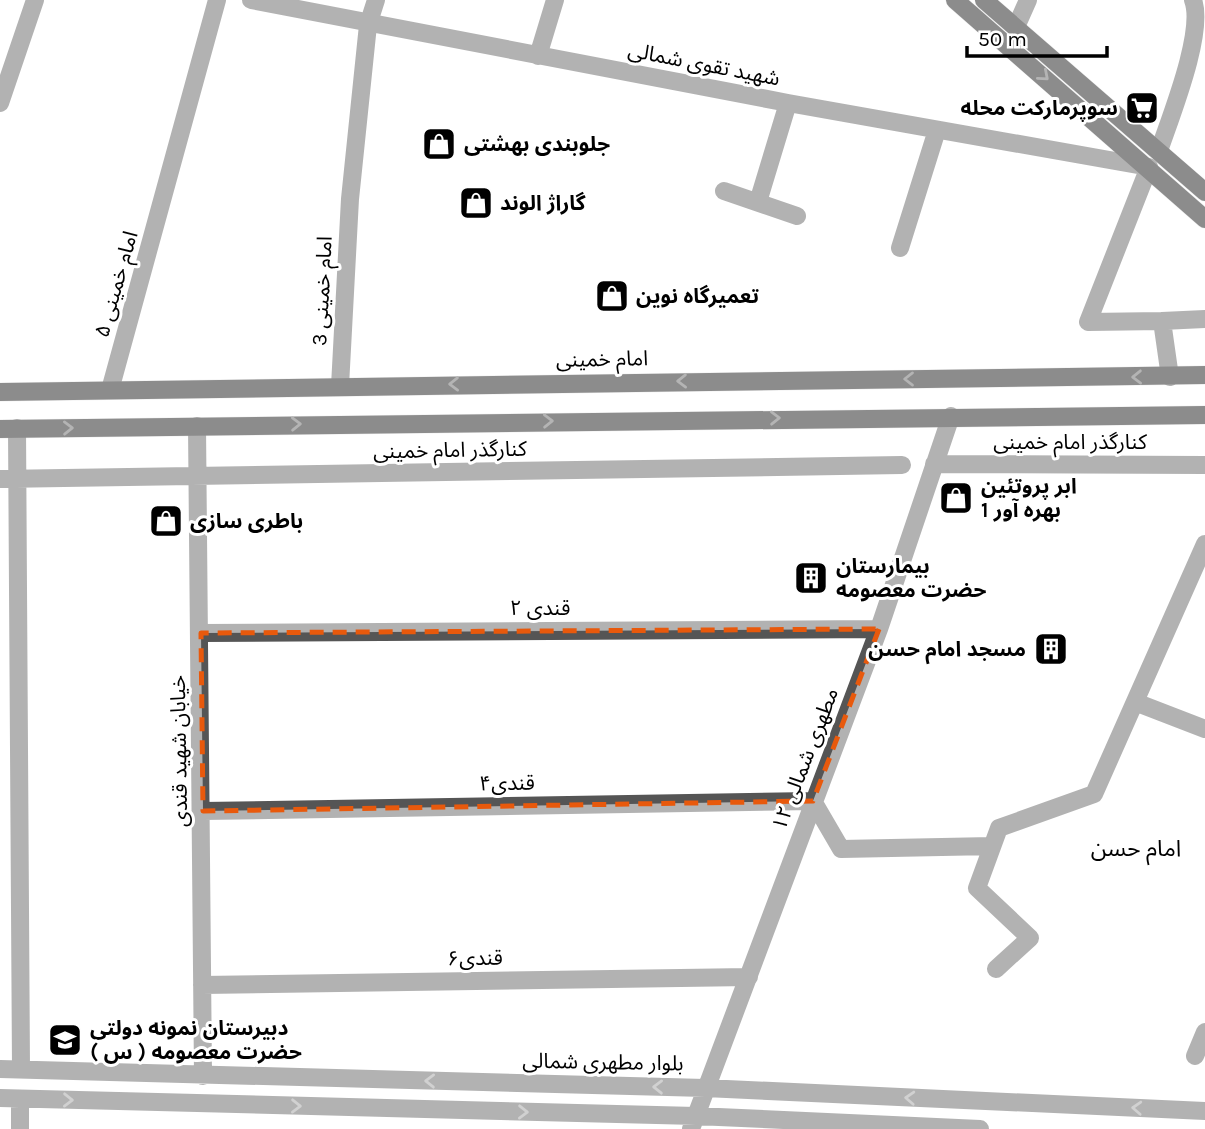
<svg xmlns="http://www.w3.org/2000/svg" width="1205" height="1129" viewBox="0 0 1205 1129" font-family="Karla,'Noto Sans Arabic',sans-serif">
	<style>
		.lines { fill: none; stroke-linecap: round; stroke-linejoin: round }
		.major-casing { stroke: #dbdbdb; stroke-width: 19 }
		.minor { stroke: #555; stroke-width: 18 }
		.major { stroke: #000; stroke-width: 18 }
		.oneway { stroke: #595959 }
		.oneway2 { stroke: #999 }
		.marked { fill: none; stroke: #e8590c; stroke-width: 5; stroke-dasharray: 14 9; stroke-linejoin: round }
		.labels { text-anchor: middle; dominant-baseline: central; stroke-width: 6; stroke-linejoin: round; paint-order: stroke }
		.street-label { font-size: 21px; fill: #000; stroke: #fff }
		.poi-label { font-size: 21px; font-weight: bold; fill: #000; stroke: #fff; text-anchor: start }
		.neighbourhood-label { font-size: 23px; fill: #000; stroke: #fff }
	</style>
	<rect width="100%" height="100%" fill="#fff"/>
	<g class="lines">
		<defs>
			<path id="major" d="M 955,0 L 1205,219
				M 984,0 L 1205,192
				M 0,392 L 1205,375
				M 0,429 L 1205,415"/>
		</defs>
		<!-- major casing -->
		<use href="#major" class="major-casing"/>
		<!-- minor -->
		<path class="minor" d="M 251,0 L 788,103 L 1149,167 L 1088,322 L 1162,321 L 1170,377
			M 1016,27 L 1028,0
			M 538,56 L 555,0
			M 0,103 L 35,0
			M 1159,151 C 1170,118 1205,32 1193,0
			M 724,191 L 797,216
			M 758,202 L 788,103
			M 900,248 L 937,130
			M 1162,321 L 1205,319
			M 340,386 L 350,199 L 368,25 L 376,0
			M 110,390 L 217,0
			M 197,426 L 203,1076
			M 17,428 L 21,1069
			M 934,464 L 1205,465
			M 0,479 L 902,465
			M 201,633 L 879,629
			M 1135,702 L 1205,729
			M 203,811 L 813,801 L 841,849 L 992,846
			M 996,969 L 1030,938 L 977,888 L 999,828 L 1094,794 L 1205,544
			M 202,985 L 749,977
			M 1195,1056 L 1205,1032
			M 0,1069 L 705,1088 L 1205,1111
			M 0,1098 L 696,1116 L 980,1129
			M 20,1099 L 20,1129
			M 691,1129 L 879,629 L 951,416"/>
		<!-- major -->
		<use href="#major" class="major"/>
	</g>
	<!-- one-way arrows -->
	<defs><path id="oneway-chevron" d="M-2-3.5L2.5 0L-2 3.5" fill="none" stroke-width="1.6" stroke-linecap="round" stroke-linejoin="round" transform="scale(1.75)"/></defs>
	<g class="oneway">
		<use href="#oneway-chevron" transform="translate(1044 76) rotate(41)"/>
		<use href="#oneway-chevron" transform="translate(1137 377) rotate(179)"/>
		<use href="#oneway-chevron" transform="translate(909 379) rotate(180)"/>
		<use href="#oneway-chevron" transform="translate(682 381) rotate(179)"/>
		<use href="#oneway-chevron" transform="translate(454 384) rotate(179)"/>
		<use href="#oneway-chevron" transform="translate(775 418) rotate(-1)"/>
		<use href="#oneway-chevron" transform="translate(548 421) rotate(-1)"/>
		<use href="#oneway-chevron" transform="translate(296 424) rotate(-1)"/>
		<use href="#oneway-chevron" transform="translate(68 428) rotate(-1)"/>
	</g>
	<g class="oneway2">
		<use href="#oneway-chevron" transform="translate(430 1081) rotate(-179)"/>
		<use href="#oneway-chevron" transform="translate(658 1087) rotate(-179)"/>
		<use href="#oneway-chevron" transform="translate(910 1098) rotate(-177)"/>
		<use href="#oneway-chevron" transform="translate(68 1100) rotate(1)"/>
		<use href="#oneway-chevron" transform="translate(296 1106) rotate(1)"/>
		<use href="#oneway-chevron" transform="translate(1137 1108) rotate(-177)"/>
		<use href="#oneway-chevron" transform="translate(523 1112) rotate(1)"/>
	</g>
	<!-- marked area -->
	<path d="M0 0H1205V1129H0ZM 879,629 L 813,801 L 203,811 L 201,633 Z" fill="#fff" fill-opacity=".55" fill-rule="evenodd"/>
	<path class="marked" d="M 879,629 L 813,801 L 203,811 L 201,633 Z"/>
	<!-- icons -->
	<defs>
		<symbol id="supermarket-square" viewBox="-11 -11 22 22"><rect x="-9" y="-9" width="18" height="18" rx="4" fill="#000" stroke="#fff"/><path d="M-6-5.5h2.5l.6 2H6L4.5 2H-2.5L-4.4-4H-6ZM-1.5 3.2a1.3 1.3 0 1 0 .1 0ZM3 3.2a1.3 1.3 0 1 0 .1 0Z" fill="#fff"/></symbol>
		<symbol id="shop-square" viewBox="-11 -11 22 22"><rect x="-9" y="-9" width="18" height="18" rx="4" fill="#000" stroke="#fff"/><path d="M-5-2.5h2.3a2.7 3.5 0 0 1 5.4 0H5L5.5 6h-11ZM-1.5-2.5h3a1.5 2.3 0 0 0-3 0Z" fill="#fff"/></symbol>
		<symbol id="building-square" viewBox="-11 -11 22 22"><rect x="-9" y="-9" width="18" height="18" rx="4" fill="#000" stroke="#fff"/><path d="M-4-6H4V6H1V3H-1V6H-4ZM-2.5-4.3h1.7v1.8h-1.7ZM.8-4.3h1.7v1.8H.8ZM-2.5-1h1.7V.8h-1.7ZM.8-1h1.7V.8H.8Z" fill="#fff"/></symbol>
		<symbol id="school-square" viewBox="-11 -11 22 22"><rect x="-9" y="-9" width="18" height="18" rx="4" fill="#000" stroke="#fff"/><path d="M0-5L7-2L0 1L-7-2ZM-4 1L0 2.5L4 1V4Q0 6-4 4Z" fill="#fff"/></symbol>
	</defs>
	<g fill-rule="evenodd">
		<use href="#supermarket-square" x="1123" y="89" width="38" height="38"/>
		<use href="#shop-square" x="420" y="125" width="38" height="38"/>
		<use href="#shop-square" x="457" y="184" width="38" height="38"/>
		<use href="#shop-square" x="593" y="277" width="38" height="38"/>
		<use href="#shop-square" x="937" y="479" width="38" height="38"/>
		<use href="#shop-square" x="147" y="502" width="38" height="38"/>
		<use href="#building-square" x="792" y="559" width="38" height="38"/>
		<use href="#building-square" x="1032" y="630" width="38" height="38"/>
		<use href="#school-square" x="46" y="1021" width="38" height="38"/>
	</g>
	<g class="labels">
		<!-- street labels -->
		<g class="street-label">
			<text transform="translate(704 64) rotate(11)">شهید تقوی شمالی</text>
			<text transform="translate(116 284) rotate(-74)">امام خمینی ۵</text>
			<text transform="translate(322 291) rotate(-87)">امام خمینی 3</text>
			<text transform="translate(602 359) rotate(-1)">امام خمینی</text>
			<text x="1070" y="442">کنارگذر امام خمینی</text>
			<text transform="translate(450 450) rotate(-1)">کنارگذر امام خمینی</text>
			<text x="540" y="608">قندی ۲</text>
			<text transform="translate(179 751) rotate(-91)">خیابان شهید قندی</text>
			<text transform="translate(805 759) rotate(-69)">مطهری شمالی ۱۲</text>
			<text transform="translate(507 783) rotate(-1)">قندی۴</text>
			<text transform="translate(475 958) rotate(-1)">قندی۶</text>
			<text transform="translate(603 1062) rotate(1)">بلوار مطهری شمالی</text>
		</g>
		<!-- poi labels -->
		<g class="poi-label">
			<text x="1118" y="108" text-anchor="end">سوپرمارکت محله</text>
			<text x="464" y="144">جلوبندی بهشتی</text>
			<text x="500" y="203">گاراژ الوند</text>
			<text x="636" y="296">تعمیرگاه نوین</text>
			<text x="981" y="486">ابر پروتئین<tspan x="981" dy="24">بهره آور 1</tspan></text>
			<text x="190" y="521">باطری سازی</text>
			<text x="836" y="566">بیمارستان<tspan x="836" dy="24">حضرت معصومه</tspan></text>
			<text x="1026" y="649" text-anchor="end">مسجد امام حسن</text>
			<text x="90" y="1028">دبیرستان نمونه دولتی<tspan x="90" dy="24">حضرت معصومه ( س )</tspan></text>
		</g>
		<!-- neighbourhood labels -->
		<g class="neighbourhood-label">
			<text x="1136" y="848">امام حسن</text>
		</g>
	</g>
	<!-- scale -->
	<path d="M967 46v10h140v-10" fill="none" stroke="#000000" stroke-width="3.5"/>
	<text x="978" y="46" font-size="21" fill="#000000" stroke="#ffffff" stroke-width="5" paint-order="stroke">50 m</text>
</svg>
